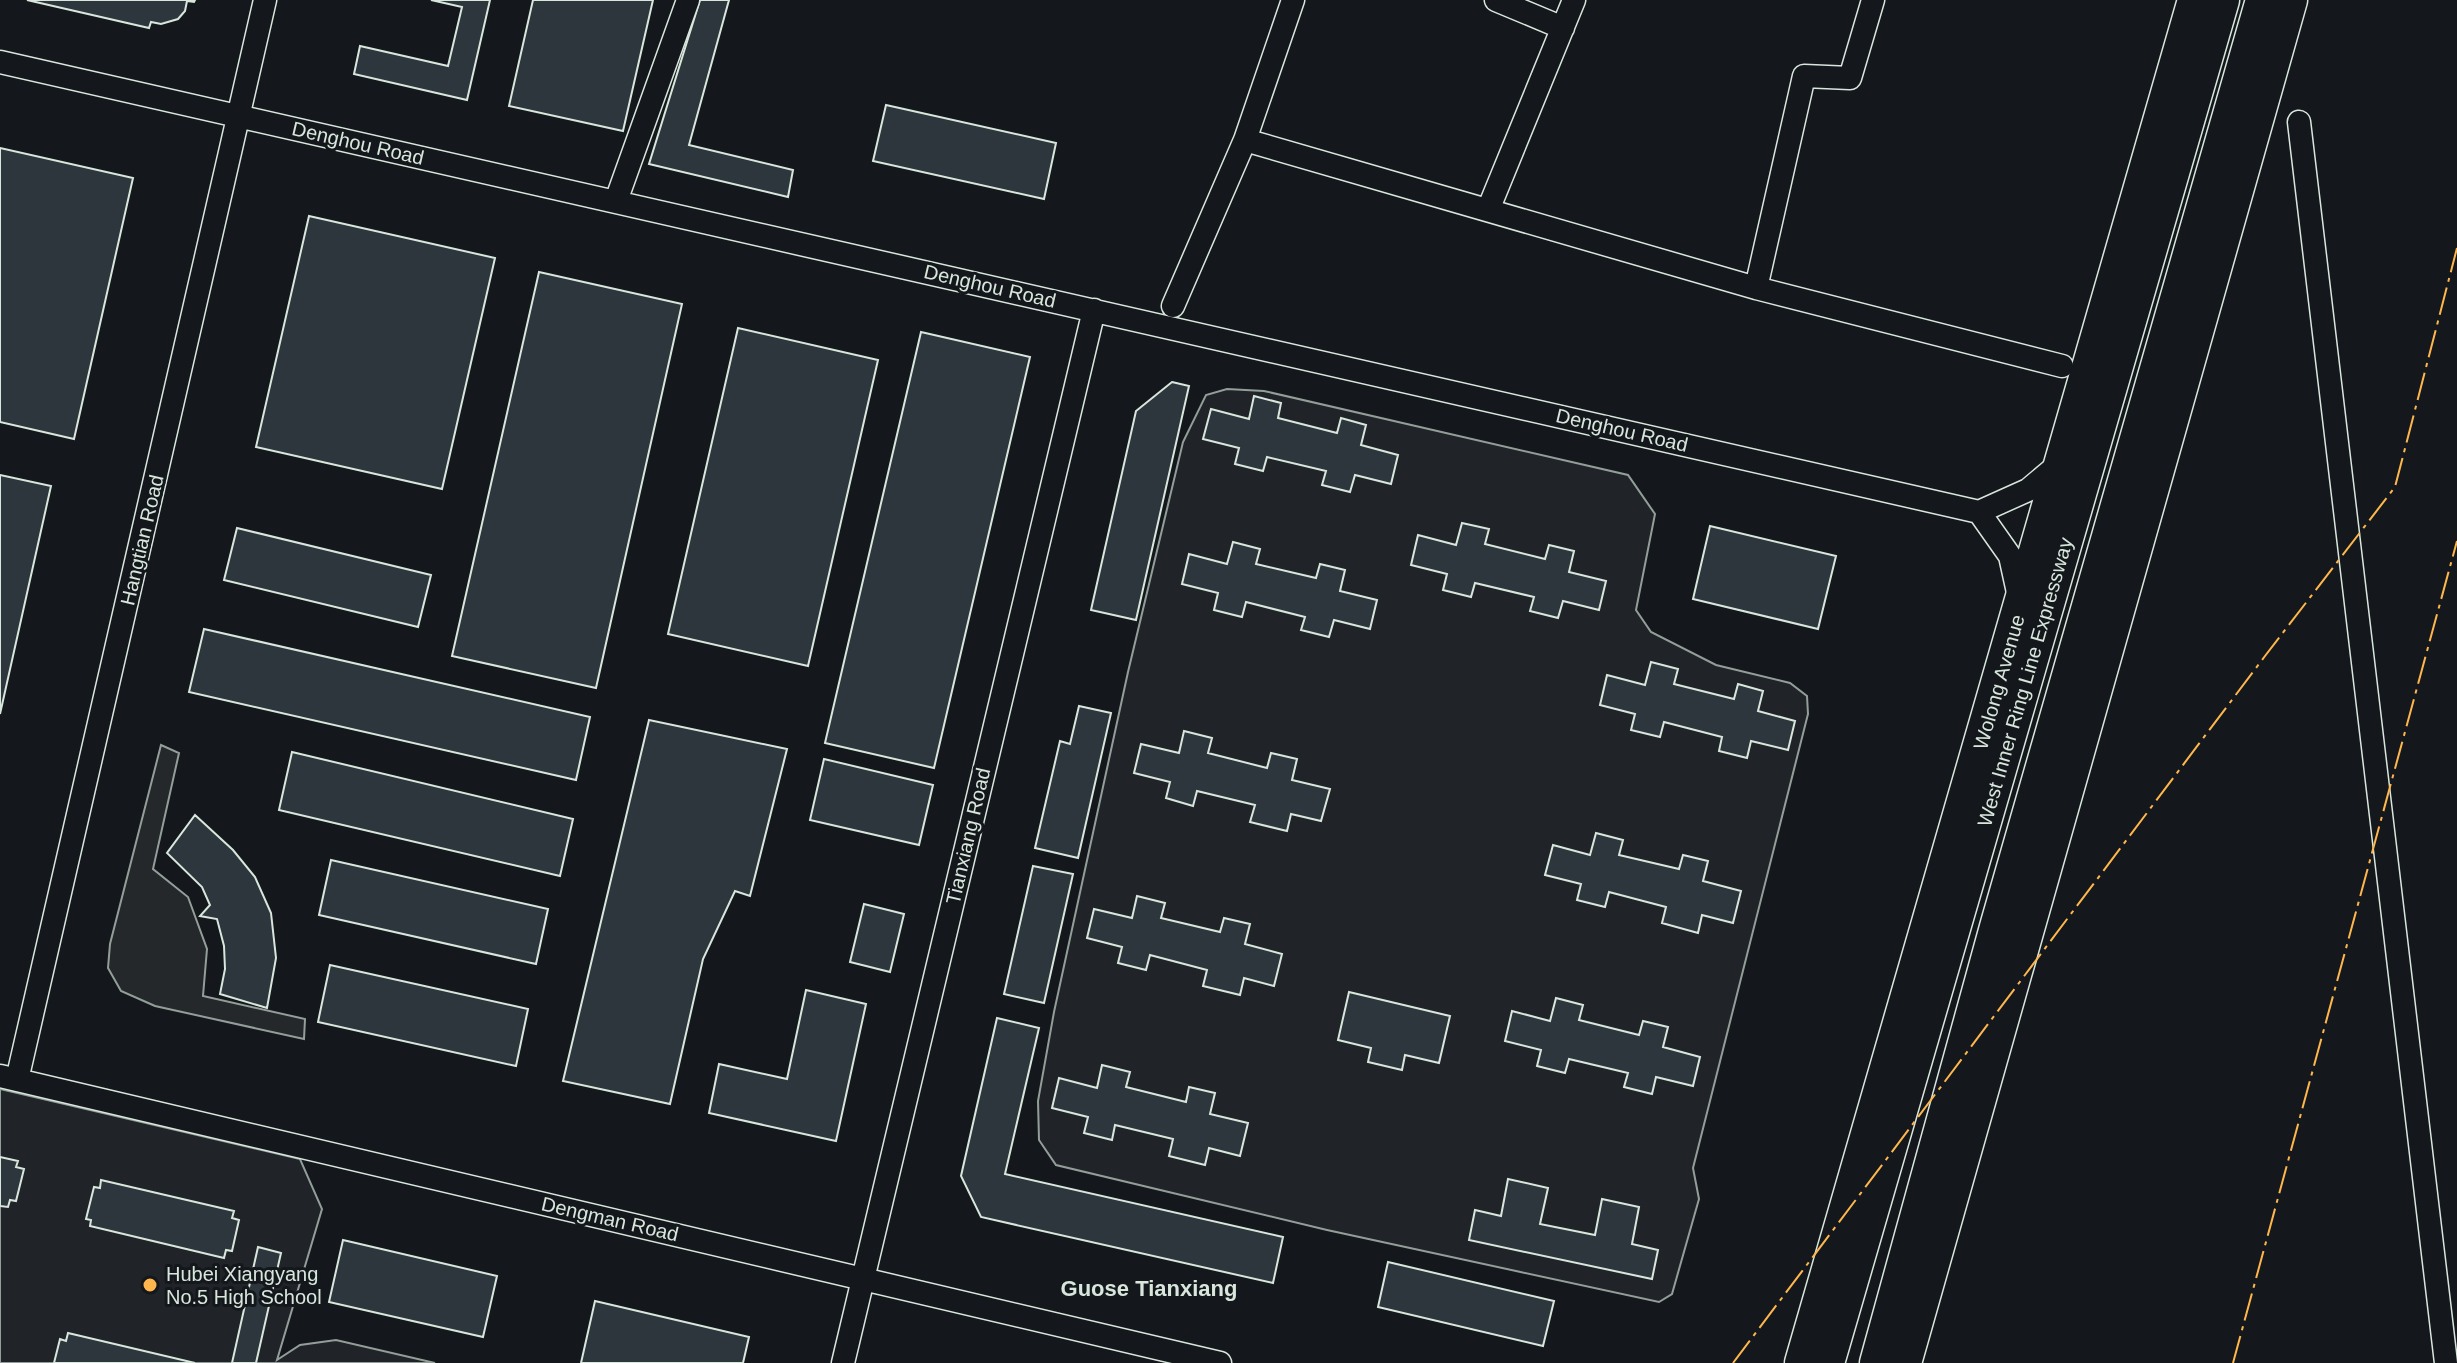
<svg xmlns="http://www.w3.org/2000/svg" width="2457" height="1363" viewBox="0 0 2457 1363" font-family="Helvetica,sans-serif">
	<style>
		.green { fill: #202428; stroke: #939e99; stroke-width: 2 }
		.parking { fill: #24282b; stroke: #939e99; stroke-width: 2 }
		.building { fill: #2c363c; stroke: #d8e6dc; stroke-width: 2 }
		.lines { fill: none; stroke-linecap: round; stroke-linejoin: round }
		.minor-casing { stroke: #d8e6dc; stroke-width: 25 }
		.highway-casing { stroke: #d8e6dc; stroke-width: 37 }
		.minor { stroke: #14181c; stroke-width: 22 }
		.highway { stroke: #14181c; stroke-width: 34 }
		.power { stroke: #ffb74d; stroke-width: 2; stroke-dasharray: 28 6 4 6; stroke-linecap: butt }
		.poi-dot { fill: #ffb74d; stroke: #14181c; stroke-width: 3 }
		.labels { text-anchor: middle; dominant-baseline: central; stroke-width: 6; stroke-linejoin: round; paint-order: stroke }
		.street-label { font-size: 20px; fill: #d8e6dc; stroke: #14181c }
		.poi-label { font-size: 20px; fill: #d8e6dc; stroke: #14181c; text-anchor: start }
		.neighbourhood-label { font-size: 22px; font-weight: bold; fill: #d8e6dc; stroke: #14181c }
	</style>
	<rect width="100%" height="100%" fill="#14181c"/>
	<!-- green -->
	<path class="green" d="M 1227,389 L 1264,391 L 1628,475 L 1655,514 L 1636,610 L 1651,632 L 1716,665 L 1790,683 L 1807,696 L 1808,714 L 1693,1168 L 1699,1199 L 1672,1294 L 1659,1302 L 1327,1230 L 1056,1165 L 1039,1140 L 1038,1101 L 1054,1012 L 1128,672 L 1183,442 L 1206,395 Z
		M 0,1089 L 300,1159 L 322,1209 L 277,1360 L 300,1345 L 336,1340 L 435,1363 L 0,1363 Z"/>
	<!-- parking -->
	<path class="parking" d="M 161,745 L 179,753 L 153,869 L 188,897 L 207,949 L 203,996 L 305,1019 L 304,1039 L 155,1006 L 121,991 L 108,968 L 110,944 Z"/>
	<!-- building -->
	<path class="building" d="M 27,0 L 195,0 L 194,2 L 187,1 L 185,11 L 178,19 L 161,24 L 151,22 L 149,28 Z
		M 431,0 L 490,0 L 467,100 L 354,74 L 360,46 L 448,66 L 462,7 Z
		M 533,0 L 653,0 L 623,131 L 509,106 Z
		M 700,0 L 729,0 L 689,145 L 793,170 L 788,197 L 649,164 Z
		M 886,105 L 1056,143 L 1044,199 L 873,161 Z
		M 0,148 L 133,178 L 74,439 L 0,422 Z
		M 309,216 L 495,258 L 442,489 L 256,447 Z
		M 539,272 L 682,304 L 596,688 L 452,656 Z
		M 738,328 L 878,360 L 808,666 L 668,634 Z
		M 921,332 L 1030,357 L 934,768 L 825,743 Z
		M 1172,382 L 1189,386 L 1136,620 L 1091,610 L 1136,411 Z
		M 1254,396 L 1281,403 L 1278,418 L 1337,433 L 1341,418 L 1366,425 L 1361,445 L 1398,455 L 1391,484 L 1355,475 L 1350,492 L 1322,485 L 1326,471 L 1267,457 L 1263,471 L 1235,464 L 1239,448 L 1203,439 L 1211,409 L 1249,419 Z
		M 0,475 L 51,486 L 0,714 Z
		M 1462,523 L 1489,529 L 1485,544 L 1545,559 L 1549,545 L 1574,551 L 1569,572 L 1606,581 L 1599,610 L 1563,601 L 1558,618 L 1530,611 L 1534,597 L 1475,583 L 1471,597 L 1443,590 L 1447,574 L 1411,565 L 1418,535 L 1456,545 Z
		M 1710,526 L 1836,556 L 1818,629 L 1693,599 Z
		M 237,528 L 431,575 L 418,627 L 224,580 Z
		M 1233,542 L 1260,549 L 1256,564 L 1316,578 L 1320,564 L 1345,570 L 1340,591 L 1377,600 L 1370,629 L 1334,620 L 1329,637 L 1301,630 L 1305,617 L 1246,602 L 1242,617 L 1214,610 L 1218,593 L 1182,584 L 1189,554 L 1227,564 Z
		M 204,629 L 590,717 L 576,780 L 189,692 Z
		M 1651,662 L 1678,669 L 1674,684 L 1734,699 L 1738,684 L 1763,691 L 1758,711 L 1795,721 L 1788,750 L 1751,741 L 1747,758 L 1719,751 L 1722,737 L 1664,722 L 1660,737 L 1631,730 L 1635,714 L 1600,705 L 1607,675 L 1645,685 Z
		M 1079,706 L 1111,713 L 1078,858 L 1035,848 L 1060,741 L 1070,744 Z
		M 649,720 L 787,749 L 750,896 L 735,891 L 703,959 L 670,1104 L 563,1081 Z
		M 1184,731 L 1212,738 L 1208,753 L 1267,768 L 1271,753 L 1297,759 L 1292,780 L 1330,789 L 1321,821 L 1291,814 L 1287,831 L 1250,822 L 1255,805 L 1197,791 L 1193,806 L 1166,798 L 1170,782 L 1134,773 L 1141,744 L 1179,753 Z
		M 292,752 L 573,819 L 560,876 L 279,810 Z
		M 824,759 L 933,785 L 919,845 L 810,820 Z
		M 195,815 L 233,850 L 255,877 L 271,913 L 276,958 L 267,1008 L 220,994 L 225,969 L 224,946 L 217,919 L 200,916 L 210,905 L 202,887 L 167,853 Z
		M 1596,833 L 1623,840 L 1619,855 L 1679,869 L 1683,855 L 1708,861 L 1703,881 L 1741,891 L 1733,923 L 1702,915 L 1698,933 L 1662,923 L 1666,907 L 1609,892 L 1605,907 L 1577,900 L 1581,884 L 1545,875 L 1553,845 L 1590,855 Z
		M 331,860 L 548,909 L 536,964 L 319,915 Z
		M 1033,866 L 1073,874 L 1044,1003 L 1004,994 Z
		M 1137,896 L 1165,903 L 1161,918 L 1220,932 L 1224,918 L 1250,924 L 1245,944 L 1282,954 L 1274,986 L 1244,978 L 1240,995 L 1203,986 L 1207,970 L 1150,955 L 1146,970 L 1118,963 L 1122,947 L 1087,938 L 1094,909 L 1132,918 Z
		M 864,904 L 904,914 L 890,972 L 850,962 Z
		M 330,965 L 528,1009 L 516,1066 L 318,1022 Z
		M 806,990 L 866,1004 L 836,1141 L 709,1113 L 719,1064 L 787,1079 Z
		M 1349,992 L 1450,1016 L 1439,1063 L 1405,1055 L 1402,1070 L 1368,1062 L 1371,1048 L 1338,1040 Z
		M 1556,998 L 1583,1005 L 1579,1020 L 1639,1035 L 1643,1021 L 1668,1027 L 1663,1047 L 1700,1057 L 1693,1086 L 1656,1077 L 1652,1094 L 1624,1087 L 1628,1073 L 1569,1059 L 1565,1073 L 1537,1066 L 1541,1050 L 1505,1041 L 1512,1011 L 1550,1021 Z
		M 997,1018 L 1039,1028 L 1005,1174 L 1283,1237 L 1273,1283 L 981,1217 L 961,1176 Z
		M 1102,1065 L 1130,1072 L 1126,1087 L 1186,1102 L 1189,1087 L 1215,1093 L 1210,1114 L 1248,1123 L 1240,1156 L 1209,1148 L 1205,1165 L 1169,1156 L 1173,1139 L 1115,1125 L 1112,1140 L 1084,1133 L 1088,1117 L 1052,1108 L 1059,1078 L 1097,1088 Z
		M 0,1157 L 18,1161 L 16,1167 L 24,1169 L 16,1201 L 10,1200 L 8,1207 L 0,1206 Z
		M 1508,1179 L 1548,1188 L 1540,1224 L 1595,1235 L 1602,1199 L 1639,1207 L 1632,1244 L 1658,1250 L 1652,1279 L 1469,1240 L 1475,1210 L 1501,1216 Z
		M 101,1180 L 234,1211 L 232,1218 L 239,1220 L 232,1251 L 226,1250 L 224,1258 L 90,1226 L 91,1220 L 86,1219 L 94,1187 L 100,1188 Z
		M 343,1240 L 497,1276 L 483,1337 L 329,1302 Z
		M 258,1247 L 281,1253 L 256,1363 L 232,1363 Z
		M 1388,1262 L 1554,1301 L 1543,1346 L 1378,1307 Z
		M 595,1301 L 749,1337 L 743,1363 L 581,1363 Z
		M 68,1333 L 195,1363 L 54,1363 L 60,1339 L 66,1341 Z"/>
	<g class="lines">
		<defs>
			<path id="minor" d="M 1293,0 L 1245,140 L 1756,288 L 2062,366
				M 1496,0 L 1563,28
				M 0,62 L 1979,512
				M 2299,122 L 2446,1363
				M 616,201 L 688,0
				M 1488,210 L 1574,0
				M 1756,288 L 1804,76 L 1850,78 L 1873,0
				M 1173,306 L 1245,140
				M 2019,597 L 2010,556 L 1979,512 L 2028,490 L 2059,464
				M 0,1076 L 1220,1363
				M 17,1080 L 265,0
				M 843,1363 L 1094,310"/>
			<path id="highway" d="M 1802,1363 L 2195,0
				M 1827,1363 L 2222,0
				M 1877,1363 L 1997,927 L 2263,0
				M 1904,1363 L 2290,0"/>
		</defs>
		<!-- minor casing -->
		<use href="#minor" class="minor-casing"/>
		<!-- highway casing -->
		<use href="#highway" class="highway-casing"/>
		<!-- minor -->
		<use href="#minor" class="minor"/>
		<!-- highway -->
		<use href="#highway" class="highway"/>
		<!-- power -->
		<path class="power" d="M 1733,1363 L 2265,656 L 2395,487 L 2457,248
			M 2233,1363 L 2457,541"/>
	</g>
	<!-- markers -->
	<circle class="poi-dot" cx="150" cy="1285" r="8"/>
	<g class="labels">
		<!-- street labels -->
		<g class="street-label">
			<text transform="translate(358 143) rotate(13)">Denghou Road</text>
			<text transform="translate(990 286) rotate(13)">Denghou Road</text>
			<text transform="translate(1622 430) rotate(13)">Denghou Road</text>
			<text transform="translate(142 540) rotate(-77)">Hangtian Road</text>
			<text transform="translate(1999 682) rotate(-74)">Wolong Avenue</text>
			<text transform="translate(2025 682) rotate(-74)">West Inner Ring Line Expressway</text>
			<text transform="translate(968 836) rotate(-77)">Tianxiang Road</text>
			<text transform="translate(610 1219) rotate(13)">Dengman Road</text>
		</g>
		<!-- poi labels -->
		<g class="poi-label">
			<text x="166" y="1274">Hubei Xiangyang<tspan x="166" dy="23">No.5 High School</tspan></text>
		</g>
		<!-- neighbourhood labels -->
		<g class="neighbourhood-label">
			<text x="1149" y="1288">Guose Tianxiang</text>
		</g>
	</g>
</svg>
